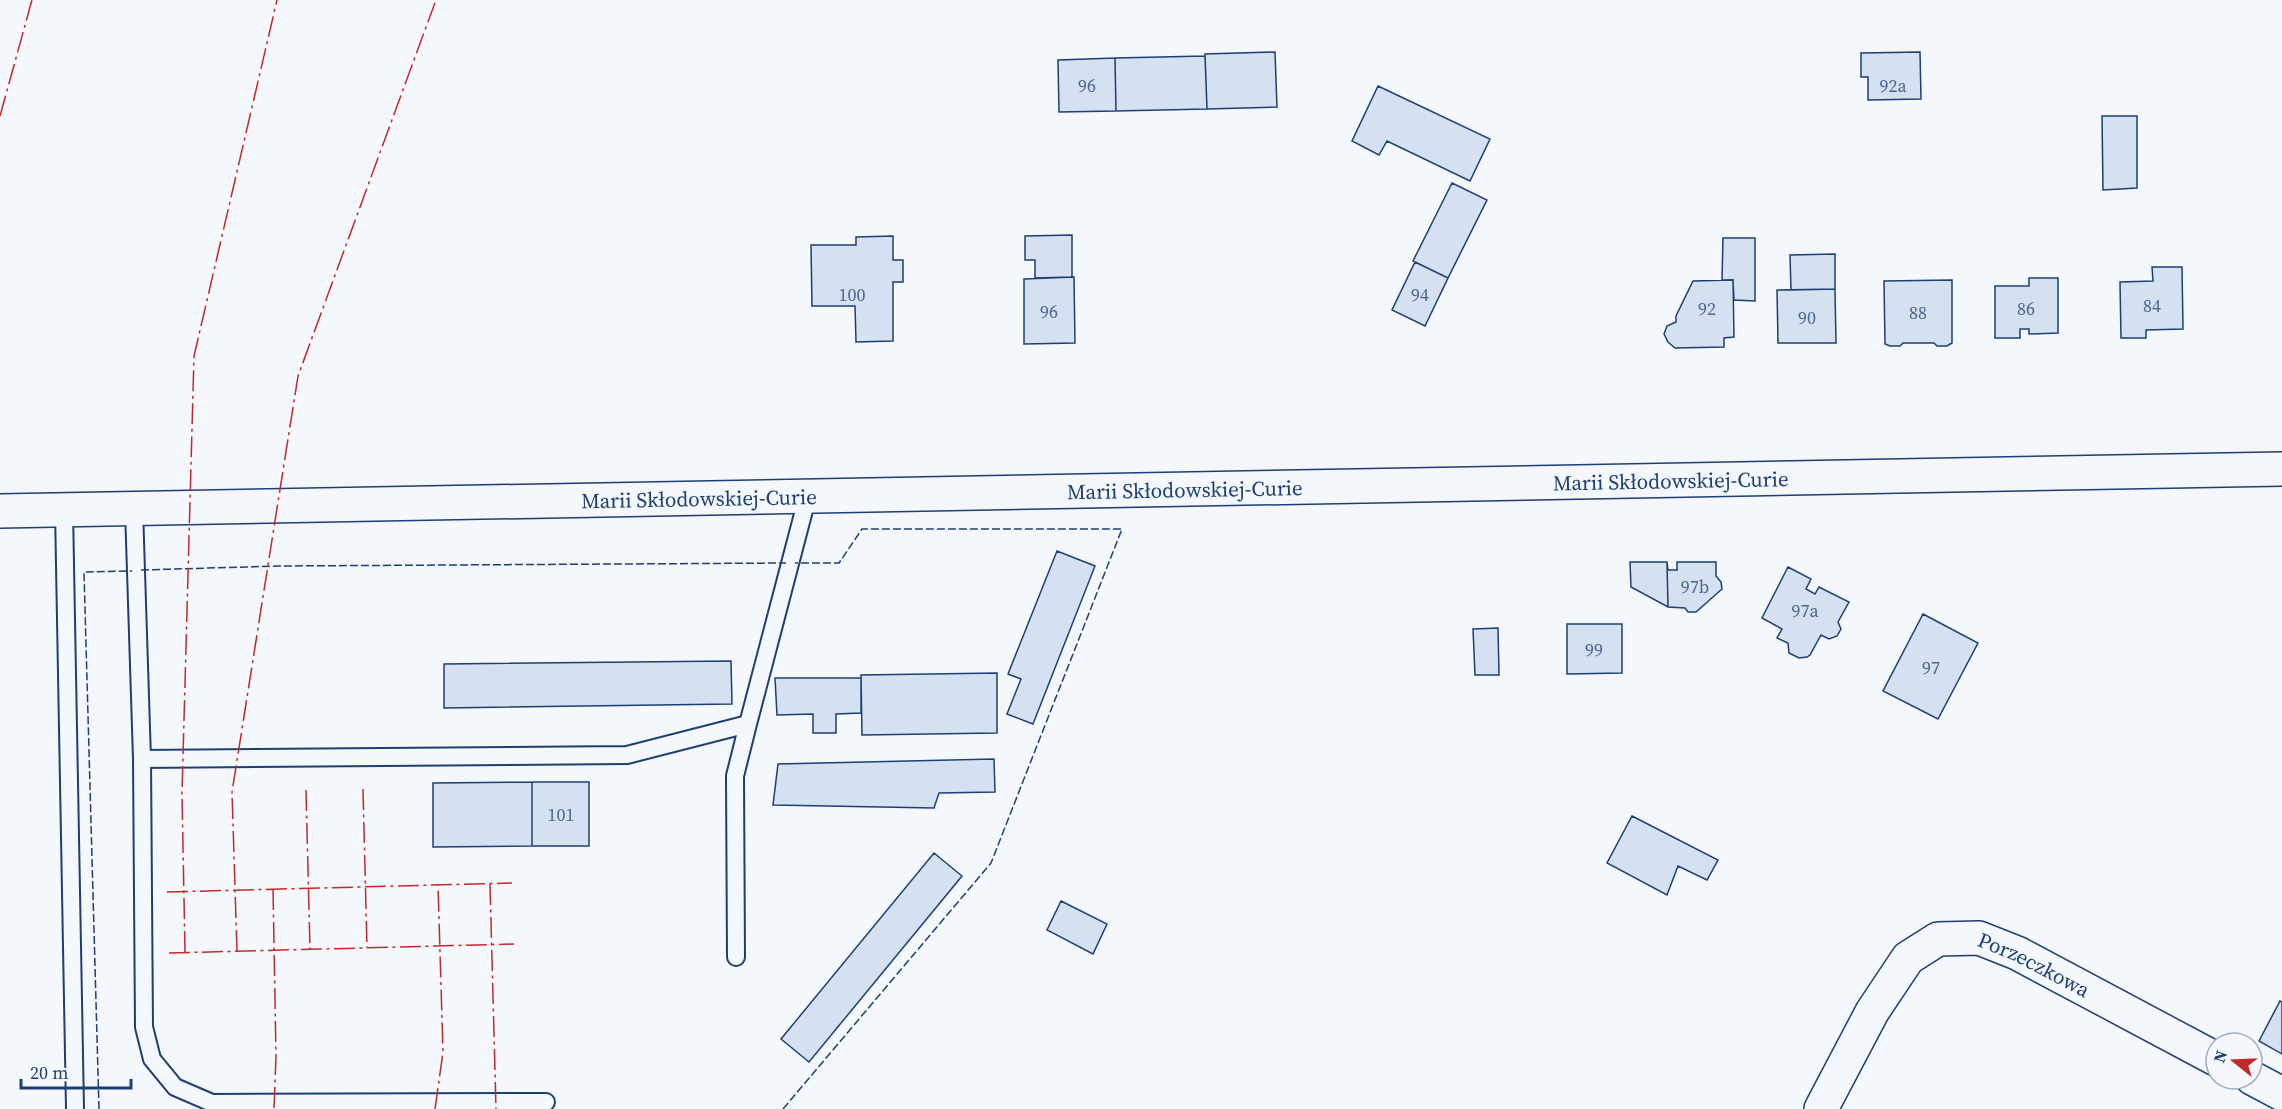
<svg xmlns="http://www.w3.org/2000/svg" width="2282" height="1109" viewBox="0 0 2282 1109" font-family="'Source Serif 4',serif">
	<style>
		.building { fill: #d5e0f0; stroke: #1d3f73; stroke-width: 1.5 }
		.lines { fill: none; stroke-linecap: round; stroke-linejoin: round }
		.service-casing { stroke: #1d3f73; stroke-width: 20 }
		.minor-casing { stroke: #1d3f73; stroke-width: 36 }
		.tertiary-casing { stroke: #1d3f73; stroke-width: 36 }
		.service { stroke: #f4f7fb; stroke-width: 16 }
		.minor { stroke: #f4f7fb; stroke-width: 33 }
		.tertiary { stroke: #f4f7fb; stroke-width: 33 }
		.fence { stroke: #1d3f73; stroke-width: 1.5; stroke-dasharray: 8 3; stroke-linecap: butt }
		.power { stroke: #c62828; stroke-width: 1.5; stroke-dasharray: 21 4.5 3 4.5; stroke-linecap: butt }
		.labels { text-anchor: middle; dominant-baseline: central; stroke-width: 4.5; stroke-linejoin: round; paint-order: stroke }
		.number-label { font-size: 18px; fill: #4b6792 }
		.street-label { font-size: 21px; fill: #1d3f73; stroke: #f4f7fb }
	</style>
	<rect width="100%" height="100%" fill="#f4f7fb"/>
	<!-- building -->
	<path class="building" d="M 1275,52 L 1277,107 L 1207,109 L 1205,54 Z
		M 1920,52 L 1921,99 L 1868,100 L 1868,77 L 1861,77 L 1861,53 Z
		M 1205,56 L 1207,109 L 1116,111 L 1115,58 Z
		M 1115,58 L 1116,111 L 1059,112 L 1058,60 Z
		M 1378,86 L 1490,139 L 1470,181 L 1387,141 L 1379,155 L 1352,141 Z
		M 2102,116 L 2137,116 L 2137,188 L 2103,190 Z
		M 1452,183 L 1487,200 L 1448,278 L 1413,261 Z
		M 1072,235 L 1072,277 L 1035,278 L 1035,260 L 1025,260 L 1025,236 Z
		M 893,236 L 893,260 L 903,260 L 903,282 L 893,282 L 893,341 L 856,342 L 855,306 L 812,306 L 811,245 L 856,245 L 856,237 Z
		M 1723,238 L 1755,238 L 1755,301 L 1734,300 L 1733,280 L 1722,280 Z
		M 1835,254 L 1835,289 L 1791,290 L 1790,255 Z
		M 1415,262 L 1448,278 L 1425,326 L 1392,310 Z
		M 2152,267 L 2182,267 L 2183,329 L 2146,330 L 2146,338 L 2121,338 L 2120,282 L 2153,281 Z
		M 1074,277 L 1075,343 L 1024,344 L 1024,279 Z
		M 2029,278 L 2058,278 L 2058,333 L 2029,334 L 2029,329 L 2020,329 L 2020,338 L 1995,338 L 1995,286 L 2029,286 Z
		M 1733,280 L 1734,337 L 1724,338 L 1724,347 L 1675,348 L 1668,342 L 1664,334 L 1667,326 L 1676,322 L 1676,316 L 1693,281 Z
		M 1952,280 L 1952,343 L 1947,346 L 1937,346 L 1934,343 L 1903,343 L 1900,346 L 1890,346 L 1885,344 L 1884,281 Z
		M 1835,289 L 1836,343 L 1778,343 L 1777,290 Z
		M 1057,551 L 1095,566 L 1033,724 L 1007,714 L 1021,679 L 1008,674 Z
		M 1630,562 L 1667,562 L 1668,607 L 1631,587 Z
		M 1667,562 L 1668,570 L 1677,570 L 1677,562 L 1716,562 L 1716,576 L 1721,582 L 1722,589 L 1696,612 L 1688,612 L 1685,608 L 1668,607 Z
		M 1788,567 L 1811,579 L 1806,589 L 1815,594 L 1819,587 L 1849,602 L 1838,622 L 1841,629 L 1837,636 L 1829,639 L 1821,635 L 1810,655 L 1807,657 L 1799,658 L 1789,653 L 1788,643 L 1777,638 L 1782,629 L 1762,618 Z
		M 1923,614 L 1978,643 L 1938,719 L 1883,691 Z
		M 1567,624 L 1622,624 L 1622,673 L 1567,674 Z
		M 1498,628 L 1499,675 L 1475,675 L 1473,629 Z
		M 731,661 L 732,704 L 444,708 L 444,664 Z
		M 997,673 L 997,733 L 862,735 L 861,675 Z
		M 775,678 L 861,678 L 861,713 L 836,714 L 836,733 L 813,733 L 813,714 L 777,715 Z
		M 994,759 L 995,792 L 939,793 L 934,808 L 773,805 L 778,764 Z
		M 532,782 L 589,782 L 589,846 L 532,846 Z
		M 532,782 L 532,846 L 433,847 L 433,783 Z
		M 1632,816 L 1718,860 L 1707,880 L 1678,866 L 1667,895 L 1607,863 Z
		M 934,853 L 962,876 L 809,1062 L 781,1039 Z
		M 1061,901 L 1107,924 L 1093,954 L 1047,930 Z
		M 2280,1001 L 2282,1002 L 2282,1054 L 2259,1041 Z"/>
	<g class="lines">
		<defs>
			<path id="service" d="M 134,509 L 142,759 L 627,755 L 748,724 L 808,495
				M 64,510 L 75,1109
				M 142,759 L 144,1027 L 152,1059 L 175,1087 L 212,1103 L 546,1102
				M 736,957 L 735,776 L 748,724"/>
			<g id="minor">
				<path d="M 2252,1078 L 2282,1094"/>
				<path id="s1" d="M 1821,1109 L 1872,1012 L 1908,958 L 1938,939 L 1979,938 L 2017,953 L 2216,1059"/>
			</g>
			<g id="tertiary">
				<path id="s2" d="M 0,511 L 2282,469"/>
			</g>
		</defs>
		<!-- service casing -->
		<use href="#service" class="service-casing"/>
		<!-- minor casing -->
		<use href="#minor" class="minor-casing"/>
		<!-- tertiary casing -->
		<use href="#tertiary" class="tertiary-casing"/>
		<!-- service -->
		<use href="#service" class="service"/>
		<!-- minor -->
		<use href="#minor" class="minor"/>
		<!-- tertiary -->
		<use href="#tertiary" class="tertiary"/>
		<!-- fence -->
		<path class="fence" d="M 141,570 L 280,566 L 786,563
			M 99,1109 L 84,572 L 132,571
			M 783,1109 L 991,863 L 1122,529 L 862,529 L 839,563 L 795,563"/>
		<!-- power -->
		<path class="power" d="M 0,116 L 32,0
			M 363,789 L 367,948
			M 306,790 L 310,949
			M 490,884 L 496,1109
			M 273,889 L 276,1056 L 274,1109
			M 167,892 L 512,883
			M 237,951 L 232,792 L 298,376 L 436,0
			M 185,952 L 182,793 L 194,356 L 277,0
			M 169,953 L 514,944
			M 435,1109 L 443,1052 L 438,885"/>
	</g>
	<g class="labels">
		<!-- number labels -->
		<g class="number-label">
			<text x="1087" y="85">96</text>
			<text x="1893" y="85">92a</text>
			<text x="852" y="294">100</text>
			<text x="1420" y="294">94</text>
			<text x="2152" y="305">84</text>
			<text x="1707" y="308">92</text>
			<text x="2026" y="308">86</text>
			<text x="1049" y="311">96</text>
			<text x="1918" y="312">88</text>
			<text x="1807" y="317">90</text>
			<text x="1695" y="586">97b</text>
			<text x="1805" y="610">97a</text>
			<text x="1594" y="649">99</text>
			<text x="1931" y="667">97</text>
			<text x="561" y="814">101</text>
		</g>
		<!-- street labels -->
		<g class="street-label">
			<text stroke="none"><textPath href="#s2" startOffset="1671">Marii Skłodowskiej-Curie</textPath></text>
			<text stroke="none"><textPath href="#s2" startOffset="1185">Marii Skłodowskiej-Curie</textPath></text>
			<text stroke="none"><textPath href="#s2" startOffset="699">Marii Skłodowskiej-Curie</textPath></text>
			<text stroke="none"><textPath href="#s1" startOffset="312">Porzeczkowa</textPath></text>
		</g>
	</g>
	<!-- north arrow -->
	<g transform="translate(2234 1061) rotate(288)"><circle r="28" fill="#f4f7fb" stroke="#9eadc5" stroke-width="1.5"/>
	<path d="M0-4.5L10 22L0 15L-10 22Z" fill="#c62828"/>
	<text y="-9" font-size="16" font-weight="bold" text-anchor="middle" fill="#1d3f73">N</text>
	</g>
	<!-- scale -->
	<path d="M21 1079v9h110v-9" fill="none" stroke="#1d3f73" stroke-width="3"/>
	<text x="30" y="1079" font-size="18" fill="#1d3f73" stroke="#f4f7fb" stroke-width="4.5" paint-order="stroke">20 m</text>
</svg>
